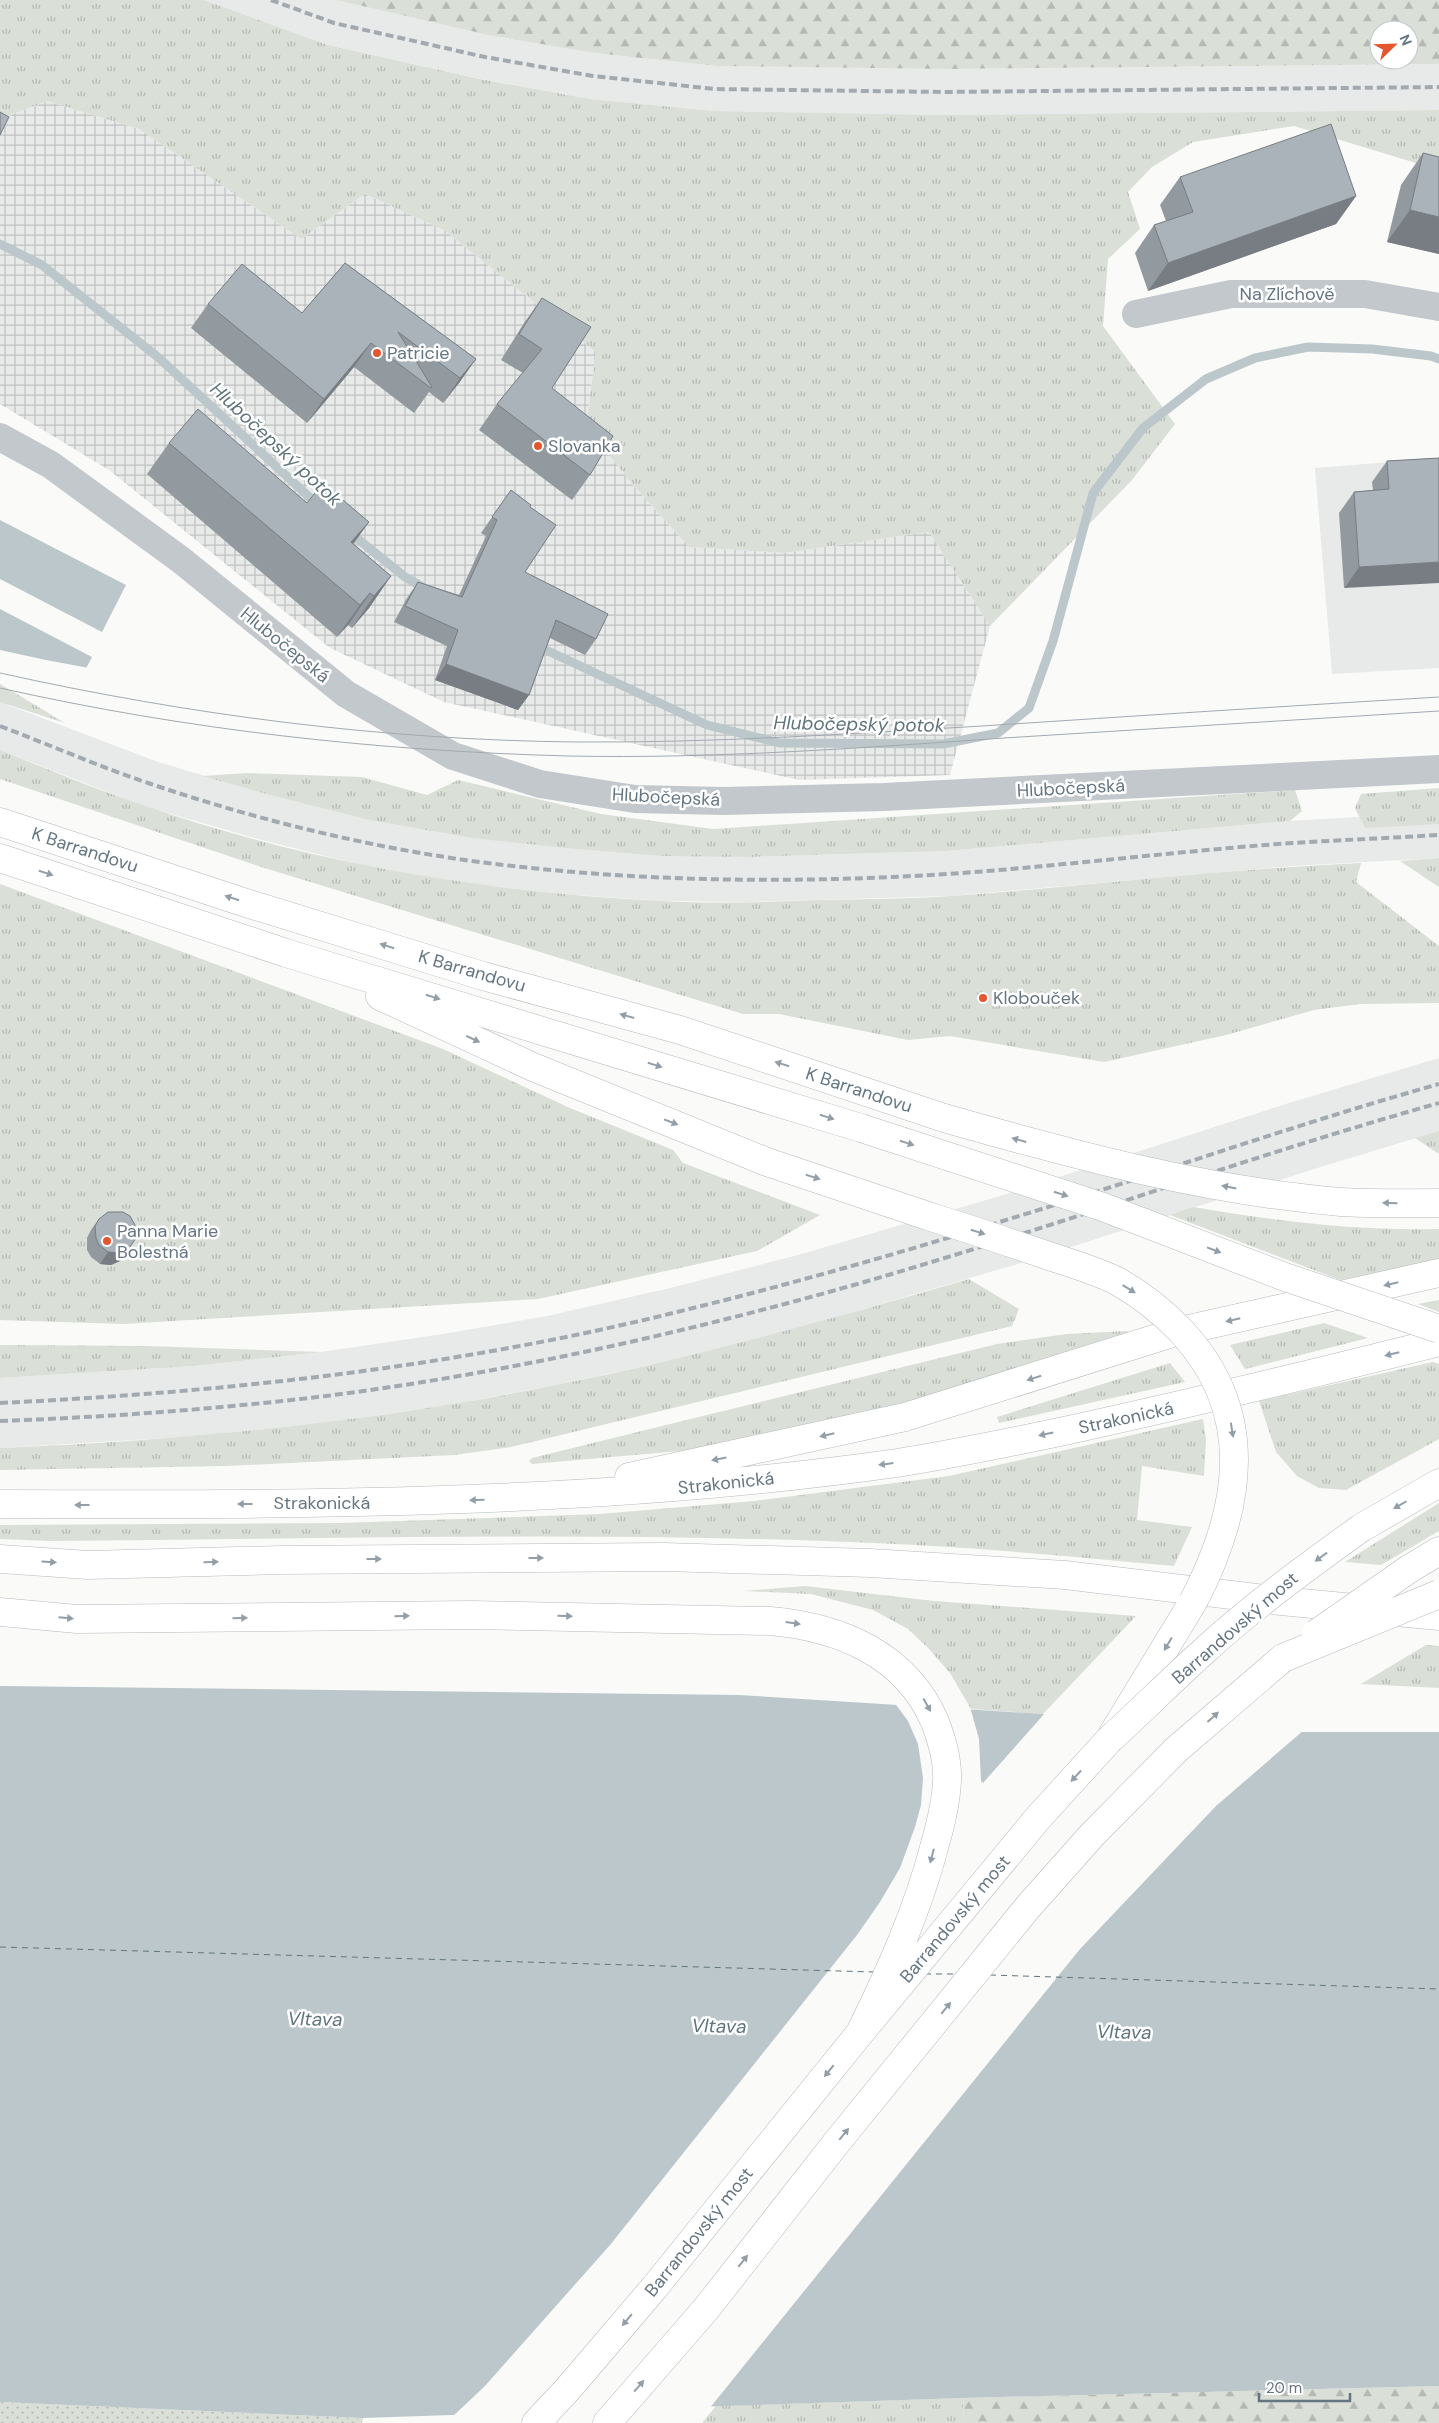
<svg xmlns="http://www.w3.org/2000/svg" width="1439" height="2423" viewBox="0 0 1439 2423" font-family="'DM Sans',sans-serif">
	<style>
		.built { fill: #e8e9e9 }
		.industrial { fill: url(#industrial-grid) }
		.grass { fill: url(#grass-tufts); fill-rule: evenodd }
		.forest { fill: url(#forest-firs); fill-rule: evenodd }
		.park { fill: url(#park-dots) }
		.water { fill: #bbc7cb }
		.pier { fill: #fafaf8 }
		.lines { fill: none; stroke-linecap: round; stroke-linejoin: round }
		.stream { stroke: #bbc7cb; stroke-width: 9 }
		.ferry { stroke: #60757c; stroke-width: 1; stroke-dasharray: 6 5; stroke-linecap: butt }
		.major-casing { stroke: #b5babe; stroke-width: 29 }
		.minor { stroke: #c3c8cc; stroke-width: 28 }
		.major { stroke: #fff; stroke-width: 28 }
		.tram { stroke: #a2aab0; stroke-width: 1 }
		.rail { stroke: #a2aab0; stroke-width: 4; stroke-dasharray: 8 4; stroke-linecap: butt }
		.major-bridge-casing { stroke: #b5babe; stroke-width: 29; stroke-linecap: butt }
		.major-bridge { stroke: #fff; stroke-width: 28 }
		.wall { fill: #929a9f }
		.shaded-wall { fill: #777d82 }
		.building { fill: #aab3b9; stroke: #777d82 }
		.oneway { fill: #939fa8 }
		.poi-dot { fill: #e4572e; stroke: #fff; stroke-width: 2 }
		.labels { text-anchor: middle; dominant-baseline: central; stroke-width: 5; stroke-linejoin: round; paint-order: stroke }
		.street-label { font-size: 18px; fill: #657683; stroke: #fff }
		.poi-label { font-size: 18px; fill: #657683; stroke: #fff; text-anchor: start }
		.water-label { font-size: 19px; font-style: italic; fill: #60757c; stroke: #fff }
	</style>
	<defs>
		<pattern id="industrial-grid" width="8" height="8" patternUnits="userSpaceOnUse" patternTransform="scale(1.25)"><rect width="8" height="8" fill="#e8e9e9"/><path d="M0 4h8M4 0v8" fill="none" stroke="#c0c1c2"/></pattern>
		<pattern id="grass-tufts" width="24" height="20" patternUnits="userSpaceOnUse" patternTransform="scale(1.25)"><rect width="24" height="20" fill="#dadfd7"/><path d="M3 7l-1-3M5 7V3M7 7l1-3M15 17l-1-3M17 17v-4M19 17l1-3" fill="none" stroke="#b4b9b4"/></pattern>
		<pattern id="forest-firs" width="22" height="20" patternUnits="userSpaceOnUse" patternTransform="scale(1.25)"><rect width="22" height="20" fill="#dadfd7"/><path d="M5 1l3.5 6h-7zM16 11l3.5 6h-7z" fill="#b4b9b4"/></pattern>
		<pattern id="park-dots" width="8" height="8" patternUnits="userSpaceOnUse" patternTransform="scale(1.25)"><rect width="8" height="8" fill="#dadfd7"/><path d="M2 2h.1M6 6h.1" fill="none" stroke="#b4b9b4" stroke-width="1.8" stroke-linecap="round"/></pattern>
	</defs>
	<rect width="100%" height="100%" fill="#fafaf8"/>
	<!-- built -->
	<path class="built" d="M 204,0 L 337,0 L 595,53 L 716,66 L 943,69 L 1439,64 L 1439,110 L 943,115 L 714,111 L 590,99 L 481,79 L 328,45 Z
		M 1439,458 L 1439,668 L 1332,674 L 1315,468 Z
		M 0,702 L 158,762 L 270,795 L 369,820 L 472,838 L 749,857 L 946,851 L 1290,821 L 1439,812 L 1439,858 L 1293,866 L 949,896 L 749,902 L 662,901 L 561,894 L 466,883 L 361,865 L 258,839 L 144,806 L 0,750 Z
		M 1439,1058 L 1439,1131 L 1311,1170 L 1021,1263 L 816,1323 L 687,1357 L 561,1384 L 454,1404 L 330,1422 L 201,1436 L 0,1448 L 0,1378 L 194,1366 L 321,1352 L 443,1334 L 547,1316 L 670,1288 L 798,1255 L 1000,1196 L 1289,1103 Z"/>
	<!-- industrial -->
	<path class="industrial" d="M 47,101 L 139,129 L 301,239 L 365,194 L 444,230 L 596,352 L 586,426 L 633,485 L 689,547 L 784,553 L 929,532 L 990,626 L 950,775 L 799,780 L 444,702 L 330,648 L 109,470 L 0,404 L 0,117 L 3,118 Z"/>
	<!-- grass -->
	<path class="grass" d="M 0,0 L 204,0 L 328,45 L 480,79 L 590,99 L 714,111 L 943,115 L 1439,110 L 1439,170 L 1294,126 L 1193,142 L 1152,167 L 1128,192 L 1140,229 L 1108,259 L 1103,326 L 1175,424 L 1132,480 L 990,626 L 929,532 L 784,553 L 689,547 L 633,485 L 586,426 L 596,352 L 444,230 L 365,194 L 301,239 L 139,129 L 47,101 L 0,119 Z
		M 0,684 L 65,723 L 0,702 Z
		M 0,750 C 47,769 95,789 143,805 C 309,863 485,892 661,901 C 714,904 767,902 820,900 C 864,899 909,899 952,896 C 1089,886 1225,869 1361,863 L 1356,882 L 1439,946 L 1439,1003 L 1360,1004 L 1314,1010 L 1226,1035 L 1104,1062 L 950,1036 L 908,1040 L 779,1014 L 743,1014 L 258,866 L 0,779 Z
		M 247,773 L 362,777 L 427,795 L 458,780 L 601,814 L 713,829 L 1295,790 L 1302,811 L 1290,821 L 946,851 L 749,857 L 664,856 L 566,848 L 472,838 L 369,820 L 270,795 L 203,776 Z
		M 1439,788 L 1439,824 L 1365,828 L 1355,808 L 1361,794 Z
		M 1439,858 L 1439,887 L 1400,861 Z
		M 0,884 L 443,1049 L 570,1108 L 673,1150 L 683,1163 L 820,1215 L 757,1251 L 538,1299 L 123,1324 L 0,1320 ZM 87,1238 L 128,1244 L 125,1256 L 119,1261 L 100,1264 C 90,1257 86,1250 87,1238 Z
		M 1439,1131 L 1439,1154 L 1415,1138 Z
		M 1193,1207 C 1275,1221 1356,1231 1439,1229 L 1439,1261 L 1340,1280 L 1170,1215 Z
		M 969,1279 L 1019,1309 L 1012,1326 L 511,1447 L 454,1455 L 226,1466 L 0,1470 L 0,1448 C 188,1440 376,1422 561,1384 C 699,1357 834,1318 969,1279 Z
		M 1439,1300 L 1439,1312 L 1418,1304 Z
		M 1324,1323 L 1368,1338 L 1245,1369 L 1230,1345 Z
		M 1128,1331 L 1124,1336 L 924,1400 L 691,1450 L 532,1464 L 529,1461 L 532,1458 L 997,1344 L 1066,1334 Z
		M 0,1345 L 147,1346 L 321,1352 L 194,1366 L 0,1378 Z
		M 1433,1362 L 1439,1364 L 1439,1439 L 1346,1490 L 1319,1488 L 1297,1476 L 1276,1452 L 1259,1401 Z
		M 1170,1363 L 1185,1382 L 999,1423 L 997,1417 Z
		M 1203,1419 L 1206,1440 L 1204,1476 L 1142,1466 L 1137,1520 L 1192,1527 L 1174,1566 C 1074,1557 975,1547 875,1543 C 601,1531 326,1539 51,1541 L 0,1539 L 0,1525 L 341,1523 L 600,1514 L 754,1501 L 949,1476 Z
		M 1439,1503 L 1439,1531 L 1381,1565 L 1345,1562 Z
		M 805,1586 L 934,1601 L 1136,1616 L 1043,1714 L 971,1709 L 950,1673 L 928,1648 L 908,1629 L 873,1610 L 811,1594 L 744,1591 Z
		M 1426,1645 L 1439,1646 L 1439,1688 L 1361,1684 Z
		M 963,2398 L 964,2423 L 702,2423 L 716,2406 Z"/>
	<!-- forest -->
	<path class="forest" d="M 337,0 L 1439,0 L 1439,64 L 943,69 L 716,66 L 595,53 L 489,35 ZM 1379,30 L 1409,30 L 1409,60 L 1379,60 Z
		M 1439,2386 L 1439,2423 L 964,2423 L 963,2398 Z"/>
	<!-- park -->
	<path class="park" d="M 0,2402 L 363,2418 L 362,2423 L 0,2423 Z"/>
	<!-- water -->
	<path class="water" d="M 0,520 L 126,585 L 102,632 L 0,579 Z
		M 0,609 L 92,657 L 67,705 L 0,670 Z
		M 0,1686 L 739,1695 L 1043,1714 L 1237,1732 L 1439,1732 L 1439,2386 L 963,2398 L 363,2418 L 0,2402 Z"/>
	<!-- pier -->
	<path class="pier" d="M 0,650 L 46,660 L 89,668 L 66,707 L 0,673 Z
		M 894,1702 L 970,1707 L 979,1739 L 981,1781 L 983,1783 L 1046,1712 L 1237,1730 L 1304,1730 L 1216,1806 L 1080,1949 L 709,2409 L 451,2418 L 485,2386 L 610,2245 L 857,1935 L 880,1902 L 900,1868 L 915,1827 L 921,1805 L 923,1778 L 918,1744 L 908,1721 Z"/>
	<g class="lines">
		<!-- stream -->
		<path class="stream" d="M 0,244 L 42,265 L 159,358 L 319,506
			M 348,531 L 405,577 L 426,589
			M 535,645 L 707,725 L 780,743 L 943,744 L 998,733 L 1029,708 L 1053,641 L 1093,493 L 1143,428 L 1206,379 L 1255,358 L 1308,347 L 1372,349 L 1431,356 L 1439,359"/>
		<!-- ferry -->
		<path class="ferry" d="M 0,1947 L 874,1972
			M 925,1974 L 956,1974
			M 990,1975 L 1439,1989"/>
		<defs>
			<path id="major" d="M 0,822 L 243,902 L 483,976 L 680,1030 L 944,1118
				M 0,858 L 286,953 L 861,1128
				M 380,996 L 533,1067 L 767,1162 L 931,1217
				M 629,1477 L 905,1417 L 1176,1332 L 1439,1273
				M 0,1504 C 300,1505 599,1505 897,1463 C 955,1454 1012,1442 1069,1430 C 1193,1403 1316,1373 1439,1342
				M 1361,1528 L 1439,1483
				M 0,1559 L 88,1565 L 280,1560 L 664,1557 L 870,1563 L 1065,1575 L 1281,1601 L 1439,1616
				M 1409,1569 L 1439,1551
				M 0,1612 L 77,1619 L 471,1615 L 770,1621 C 839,1627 906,1654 935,1722 C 942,1740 948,1761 947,1781 C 946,1802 941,1823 935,1844 C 918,1910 890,1972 860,2033
				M 536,2423 L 567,2390 L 654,2288 L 860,2033 L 1038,1818 L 1109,1740 L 1193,1602
				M 607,2423 L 706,2309 L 837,2142 L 1028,1907 L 1092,1835 L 1177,1749 L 1283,1658"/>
		</defs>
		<!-- major casing -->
		<use href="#major" class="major-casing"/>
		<!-- minor -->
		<path class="minor" d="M 1136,314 L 1231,294 L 1365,294 L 1439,307
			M 0,437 L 51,465 L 181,560 L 346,694 L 453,756 L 540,784 L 635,799 L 723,801 L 884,797 L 1439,769"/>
		<!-- major -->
		<use href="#major" class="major"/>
		<!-- tram -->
		<path class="tram" d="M 0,673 C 189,715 382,740 576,742 C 712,743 847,734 982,726 C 1135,716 1287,706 1439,697
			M 0,688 C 187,730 377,751 569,756 C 714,759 859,748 1004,738 C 1149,729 1294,720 1439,711"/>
		<!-- rail -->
		<path class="rail" d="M 271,0 L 334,23 L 485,57 L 593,76 L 715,89 L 943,92 L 1439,87
			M 0,726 C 50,745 100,767 151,784 C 254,819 364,846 472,861 C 630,882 789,884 948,874 C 1063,866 1178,851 1292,843 C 1341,840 1390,838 1439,835
			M 0,1403 C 228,1392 455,1367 677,1312 C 788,1285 897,1254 1006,1220 C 1151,1176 1293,1125 1439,1084
			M 0,1421 C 109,1417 218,1409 326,1396 C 483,1376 639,1343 792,1302 C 1010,1244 1222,1164 1439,1103"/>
		<defs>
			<path id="major-bridge" d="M 944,1118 C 1074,1155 1206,1191 1341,1202 C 1373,1204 1406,1203 1439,1203
				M 861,1128 L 1103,1207 L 1285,1277 L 1439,1329
				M 931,1217 C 970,1229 1008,1242 1046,1255 C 1070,1263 1095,1270 1117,1281 C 1142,1295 1163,1312 1182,1332 C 1258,1414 1241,1511 1193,1602
				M 1316,1634 L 1409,1569
				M 1283,1658 L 1439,1594
				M 1109,1740 C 1141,1711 1172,1680 1204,1651 C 1253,1606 1307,1567 1361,1528"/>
		</defs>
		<!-- major-bridge casing -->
		<use href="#major-bridge" class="major-bridge-casing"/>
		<!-- major-bridge -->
		<use href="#major-bridge" class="major-bridge"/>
	</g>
	<!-- wall -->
	<path class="wall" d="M 1423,153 L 1439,157 L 1439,254 L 1387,242 L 1401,185 Z
		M 1180,177 L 1356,196 L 1336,224 L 1148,291 L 1135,253 L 1154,225 L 1166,221 L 1160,205 Z
		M 345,263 L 476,359 L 459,383 L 443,403 L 429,392 L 414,413 L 354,367 L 307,423 L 191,328 L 208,304 L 302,313 Z
		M 542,298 L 552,388 L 590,475 L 572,500 L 479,430 L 497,404 L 523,373 L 501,360 L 524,323 Z
		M 169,443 L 307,503 L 369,522 L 353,544 L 391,576 L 369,608 L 352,628 L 348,625 L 337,637 L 147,474 Z
		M 1439,458 L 1344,588 L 1339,513 L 1354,492 L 1373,490 L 1372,482 L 1387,461 Z
		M 511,490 L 530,507 L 525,572 L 596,639 L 585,655 L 550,638 L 529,695 L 518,710 L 435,680 L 447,646 L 394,622 L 407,598 L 418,582 L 459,595 L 486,536 L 481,533 Z
		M 99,1219 L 136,1238 L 120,1261 L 111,1265 L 100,1264 L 91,1257 L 87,1250 L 87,1238 L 91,1230 Z"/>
	<!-- shaded-wall -->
	<path class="shaded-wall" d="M 1356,196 L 1336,224 L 1148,291 L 1168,263 Z
		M 1410,210 L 1439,217 L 1439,254 L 1387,242 Z
		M 371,343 L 354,367 L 307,423 L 324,399 Z
		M 476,359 L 459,383 L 443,403 L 460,378 Z
		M 369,522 L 346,554 L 351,542 Z
		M 1439,562 L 1439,583 L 1344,588 L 1359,567 Z
		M 391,576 L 369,608 L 352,628 L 374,596 Z
		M 370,593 L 348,625 L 337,637 L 360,605 Z
		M 446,664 L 529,695 L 518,710 L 435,680 Z
		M 128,1250 L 120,1261 L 111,1265 L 100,1264 L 108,1252 Z"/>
	<!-- building -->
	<path class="building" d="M 0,112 L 9,117 L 0,135 Z
		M 1331,124 L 1356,196 L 1168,263 L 1154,225 L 1193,212 L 1180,177 Z
		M 1423,153 L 1439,157 L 1439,217 L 1410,210 Z
		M 345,263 L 476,359 L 460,378 L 398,332 L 432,387 L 431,388 L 371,343 L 324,399 L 208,304 L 242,264 L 302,313 Z
		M 542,298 L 591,327 L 552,388 L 613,436 L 590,475 L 497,404 L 542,349 L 519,334 Z
		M 198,409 L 307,503 L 323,483 L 369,522 L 351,542 L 391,576 L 374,596 L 370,593 L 360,605 L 169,443 Z
		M 1439,458 L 1439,562 L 1359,567 L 1354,492 L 1389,489 L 1387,461 Z
		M 511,490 L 531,505 L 530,507 L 556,525 L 525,572 L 608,614 L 596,639 L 556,620 L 529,695 L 446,664 L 458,630 L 405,606 L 418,582 L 462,597 L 497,520 L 492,517 Z
		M 108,1212 L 123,1212 L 130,1216 L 135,1225 L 136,1238 L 128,1250 L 119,1253 L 108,1252 L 99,1245 L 96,1238 L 95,1226 L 99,1219 Z"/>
	<!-- one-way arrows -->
	<defs><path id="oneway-solid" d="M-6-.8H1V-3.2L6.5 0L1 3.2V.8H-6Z" transform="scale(1.25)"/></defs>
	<g class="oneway">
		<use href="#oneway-solid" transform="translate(46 873) rotate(18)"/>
		<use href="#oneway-solid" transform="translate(232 898) rotate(-162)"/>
		<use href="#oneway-solid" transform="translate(387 946) rotate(-163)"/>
		<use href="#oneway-solid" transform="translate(433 997) rotate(17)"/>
		<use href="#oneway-solid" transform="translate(627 1016) rotate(-164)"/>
		<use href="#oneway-solid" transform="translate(473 1039) rotate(25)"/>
		<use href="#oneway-solid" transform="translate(782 1064) rotate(-162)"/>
		<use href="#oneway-solid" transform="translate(655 1065) rotate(17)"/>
		<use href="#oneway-solid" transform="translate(827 1117) rotate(17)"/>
		<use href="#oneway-solid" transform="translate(671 1122) rotate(21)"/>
		<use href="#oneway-solid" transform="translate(1019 1140) rotate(-164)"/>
		<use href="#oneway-solid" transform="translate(907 1143) rotate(18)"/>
		<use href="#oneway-solid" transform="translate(813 1177) rotate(18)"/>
		<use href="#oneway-solid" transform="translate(1229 1187) rotate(-169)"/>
		<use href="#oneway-solid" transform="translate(1061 1194) rotate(18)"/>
		<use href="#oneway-solid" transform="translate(1390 1203) rotate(-179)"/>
		<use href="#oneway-solid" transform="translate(978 1232) rotate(18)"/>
		<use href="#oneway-solid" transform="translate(1214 1250) rotate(21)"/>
		<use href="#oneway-solid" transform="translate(1391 1284) rotate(167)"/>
		<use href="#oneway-solid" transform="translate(1129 1289) rotate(31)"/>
		<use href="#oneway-solid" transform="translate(1233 1320) rotate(167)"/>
		<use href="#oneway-solid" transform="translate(1392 1354) rotate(166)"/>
		<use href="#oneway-solid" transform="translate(1034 1378) rotate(163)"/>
		<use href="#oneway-solid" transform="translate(1232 1430) rotate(81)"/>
		<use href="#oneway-solid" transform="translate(1046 1434) rotate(168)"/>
		<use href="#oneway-solid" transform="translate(827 1435) rotate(167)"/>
		<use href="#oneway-solid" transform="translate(719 1459) rotate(169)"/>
		<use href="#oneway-solid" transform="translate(886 1464) rotate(173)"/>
		<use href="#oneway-solid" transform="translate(477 1500) rotate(178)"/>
		<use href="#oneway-solid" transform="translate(245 1504) rotate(180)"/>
		<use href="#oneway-solid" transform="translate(82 1505) rotate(-180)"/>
		<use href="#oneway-solid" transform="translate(1400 1505) rotate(150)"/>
		<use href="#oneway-solid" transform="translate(1321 1557) rotate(144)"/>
		<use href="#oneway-solid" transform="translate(536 1558)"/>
		<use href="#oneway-solid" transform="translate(374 1559)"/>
		<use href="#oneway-solid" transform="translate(49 1562) rotate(4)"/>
		<use href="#oneway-solid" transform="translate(211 1562) rotate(-1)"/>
		<use href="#oneway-solid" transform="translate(402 1616) rotate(-1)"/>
		<use href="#oneway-solid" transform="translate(565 1616) rotate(1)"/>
		<use href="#oneway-solid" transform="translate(66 1618) rotate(5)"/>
		<use href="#oneway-solid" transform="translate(240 1618) rotate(-1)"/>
		<use href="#oneway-solid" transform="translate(793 1623) rotate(8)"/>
		<use href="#oneway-solid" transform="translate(1168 1644) rotate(121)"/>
		<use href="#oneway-solid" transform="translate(927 1705) rotate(61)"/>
		<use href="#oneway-solid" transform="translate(1213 1717) rotate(-42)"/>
		<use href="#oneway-solid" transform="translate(1076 1776) rotate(133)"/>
		<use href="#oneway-solid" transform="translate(932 1856) rotate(105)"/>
		<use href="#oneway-solid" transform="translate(946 2008) rotate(-51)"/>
		<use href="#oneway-solid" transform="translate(829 2071) rotate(129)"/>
		<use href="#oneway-solid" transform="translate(844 2134) rotate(-51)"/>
		<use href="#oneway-solid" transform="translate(743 2261) rotate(-52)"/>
		<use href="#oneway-solid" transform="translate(627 2320) rotate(130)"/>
		<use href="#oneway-solid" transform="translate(639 2386) rotate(-49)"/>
	</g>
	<!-- markers -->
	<g class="poi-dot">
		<circle cx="377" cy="353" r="5"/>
		<circle cx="538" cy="446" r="5"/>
		<circle cx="983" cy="998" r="5"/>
		<circle cx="107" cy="1241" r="5"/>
	</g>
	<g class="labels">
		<!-- street labels -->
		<g class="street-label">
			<text x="1287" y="294">Na Zlíchově</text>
			<text transform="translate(285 645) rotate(39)">Hlubočepská</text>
			<text transform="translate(1071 788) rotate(-3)">Hlubočepská</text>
			<text transform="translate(666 797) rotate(3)">Hlubočepská</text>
			<text transform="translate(85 850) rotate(18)">K Barrandovu</text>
			<text transform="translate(472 971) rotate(16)">K Barrandovu</text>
			<text transform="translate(859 1090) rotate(18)">K Barrandovu</text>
			<text transform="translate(1126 1418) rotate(-12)">Strakonická</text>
			<text transform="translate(726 1483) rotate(-6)">Strakonická</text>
			<text x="322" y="1503">Strakonická</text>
			<text transform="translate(1235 1628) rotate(-41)">Barrandovský most</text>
			<text transform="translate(955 1919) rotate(-50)">Barrandovský most</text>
			<text transform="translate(699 2232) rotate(-51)">Barrandovský most</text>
		</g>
		<!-- poi labels -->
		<g class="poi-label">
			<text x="387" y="353">Patricie</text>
			<text x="548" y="446">Slovanka</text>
			<text x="993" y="998">Klobouček</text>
			<text x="117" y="1231">Panna Marie<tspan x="117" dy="21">Bolestná</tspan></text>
		</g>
		<!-- water labels -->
		<g class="water-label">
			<text transform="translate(276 444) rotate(43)">Hlubočepský potok</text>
			<text transform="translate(859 724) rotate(1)">Hlubočepský potok</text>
			<text transform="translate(315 2019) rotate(1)">Vltava</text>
			<text transform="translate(719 2026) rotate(1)">Vltava</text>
			<text transform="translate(1124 2032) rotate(1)">Vltava</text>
		</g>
	</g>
	<!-- north arrow -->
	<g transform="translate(1394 45) rotate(67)"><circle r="24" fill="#ffffff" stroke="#c1c8cd"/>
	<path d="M0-4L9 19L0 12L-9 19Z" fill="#e4572e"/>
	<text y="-8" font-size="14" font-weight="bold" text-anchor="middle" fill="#657683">N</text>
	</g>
	<!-- scale -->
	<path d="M1259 2393v8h91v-8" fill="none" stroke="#657683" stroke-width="2.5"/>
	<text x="1266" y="2393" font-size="15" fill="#657683" stroke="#ffffff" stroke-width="4" paint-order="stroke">20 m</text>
</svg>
